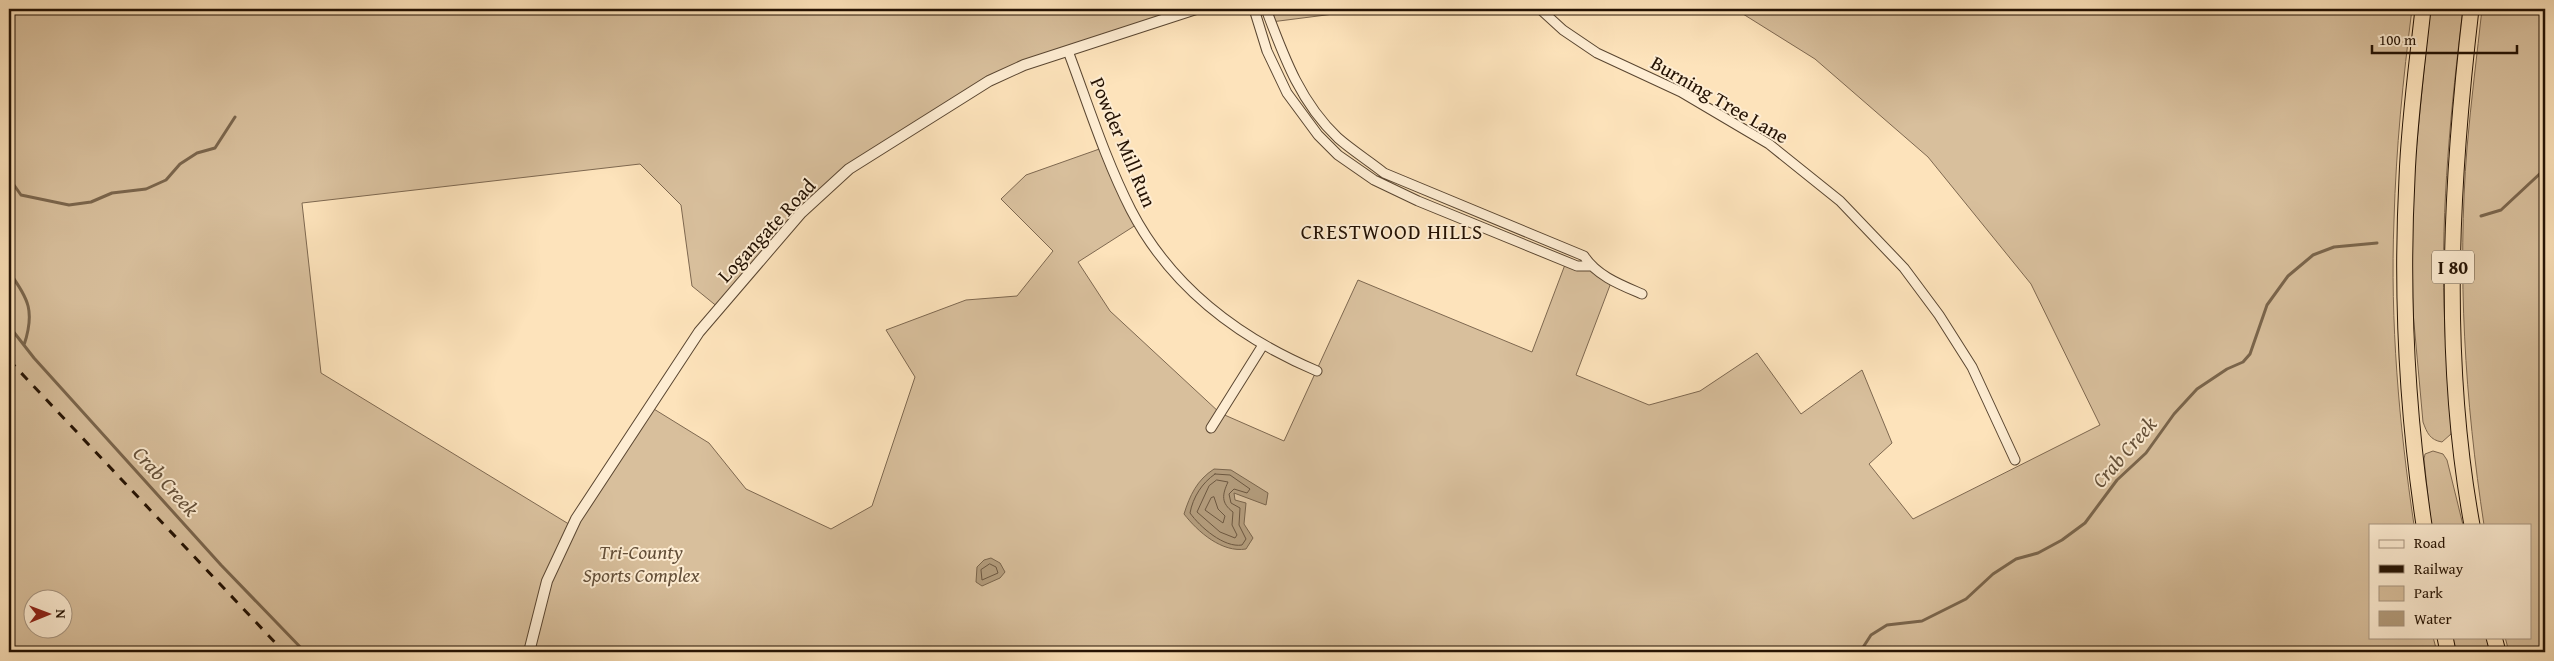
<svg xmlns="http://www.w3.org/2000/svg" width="2554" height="661" viewBox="0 0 2554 661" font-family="'Gentium Book Plus',serif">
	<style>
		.green { fill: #d8bf9c; stroke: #7e6850; fill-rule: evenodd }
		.water { fill: #b39c7c; stroke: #7a654c }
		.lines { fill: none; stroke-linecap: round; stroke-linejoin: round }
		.shore { stroke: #6c5740; stroke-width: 1 }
		.stream { stroke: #7a654c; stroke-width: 3 }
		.minor-casing { stroke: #5a4631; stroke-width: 11 }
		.tertiary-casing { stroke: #5a4631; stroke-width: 12 }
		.motorway-casing { stroke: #241203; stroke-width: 17 }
		.minor { stroke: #feedd3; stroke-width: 9 }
		.tertiary { stroke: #feedd3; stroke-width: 10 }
		.motorway { stroke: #fde3bb; stroke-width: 15 }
		.rail { stroke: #241203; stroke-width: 3; stroke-dasharray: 9 9; stroke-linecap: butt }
		.labels { text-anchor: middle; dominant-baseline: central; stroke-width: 4; stroke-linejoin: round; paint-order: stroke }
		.shield { fill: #feedd3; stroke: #655441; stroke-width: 1 }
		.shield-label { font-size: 19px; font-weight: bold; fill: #241203 }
		.street-label { font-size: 20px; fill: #241203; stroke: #feedd3 }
		.park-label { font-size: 20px; font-style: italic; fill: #634f39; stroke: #feedd3 }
		.neighbourhood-label { font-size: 21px; letter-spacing: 1px; fill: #241203; stroke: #feedd3 }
		.water-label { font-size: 21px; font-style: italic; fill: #645039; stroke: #feedd3 }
	</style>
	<rect width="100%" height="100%" fill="#fde3bb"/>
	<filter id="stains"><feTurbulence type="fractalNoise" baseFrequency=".004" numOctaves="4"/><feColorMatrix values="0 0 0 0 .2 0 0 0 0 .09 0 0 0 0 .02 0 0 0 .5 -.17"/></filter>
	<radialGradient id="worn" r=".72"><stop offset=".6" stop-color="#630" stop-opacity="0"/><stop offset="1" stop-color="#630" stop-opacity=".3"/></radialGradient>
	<!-- green -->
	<path class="green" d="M 9,9 L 1196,9 L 989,81 L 828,187 L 719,308 L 692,286 L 681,205 L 640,164 L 302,203 L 321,373 L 572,526 L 649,406 L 709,443 L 746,489 L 831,529 L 872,506 L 915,377 L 886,330 L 966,300 L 1017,296 L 1053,251 L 1001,199 L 1026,175 L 1105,147 L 1139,223 L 1078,262 L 1110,311 L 1220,413 L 1284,441 L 1358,280 L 1532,352 L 1566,262 L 1591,266 L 1612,280 L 1576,375 L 1649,405 L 1700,391 L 1757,353 L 1801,414 L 1862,370 L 1892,443 L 1869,464 L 1913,519 L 2100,425 L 2031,284 L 1928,157 L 1815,59 L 1735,9 L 2412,9 C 2403,79 2396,149 2394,220 C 2390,322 2399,424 2414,525 L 2370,525 L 2370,637 L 2433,637 L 2437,652 L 9,652 ZM 32,598 L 62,598 L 62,628 L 32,628 Z
		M 1266,9 L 1373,9 L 1271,22 Z
		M 2430,9 L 2463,9 C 2451,107 2441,206 2444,306 C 2445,346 2449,387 2452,427 L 2451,434 L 2442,442 C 2430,440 2427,433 2423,422 L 2413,312 L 2412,240 L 2414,172 Z
		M 2482,9 L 2545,9 L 2545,652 L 2509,652 L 2505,637 L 2530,637 L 2530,525 L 2484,525 C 2465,401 2457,273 2467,148 C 2471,101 2477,55 2482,9 Z
		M 2433,451 L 2443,454 L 2447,460 L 2463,525 L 2431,525 L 2424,459 L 2425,454 Z
		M 2450,637 L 2487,637 L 2490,652 L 2454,652 Z"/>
	<!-- water -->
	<path class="water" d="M 1214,469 L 1231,470 L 1268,493 L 1266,505 L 1234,493 L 1235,500 L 1246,503 L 1244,524 L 1253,538 L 1246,549 C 1222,553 1198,532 1184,514 C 1190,495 1197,480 1214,469 Z
		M 991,558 L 1000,563 L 1005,572 L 1000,578 L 982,586 L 976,582 L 977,567 L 984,560 Z"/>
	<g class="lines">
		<!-- shore -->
		<path class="shore" d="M 1215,474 L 1230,475 L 1250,489 L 1247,493 L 1234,489 L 1229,494 L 1231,503 L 1240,508 L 1239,525 L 1246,539 L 1242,545 C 1224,548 1200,527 1190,513 C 1193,497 1202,483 1215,474 Z
			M 1217,480 L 1228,482 C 1222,495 1221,503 1233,512 L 1232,525 L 1237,535 L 1235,538 L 1220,532 L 1197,512 L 1209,486 Z
			M 1214,497 L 1218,509 L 1225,516 L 1223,523 L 1205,510 L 1211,498 Z
			M 990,564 L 996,567 L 998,573 L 982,580 L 981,570 Z"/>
		<!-- stream -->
		<path class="stream" d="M 9,178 L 21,195 L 69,205 L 91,202 L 112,193 L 146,189 L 166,180 L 180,164 L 197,153 L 215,148 L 235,117
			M 2481,216 L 2501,210 L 2545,169
			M 9,272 C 29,299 35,312 24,345
			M 9,326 L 34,358 L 221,565 L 305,652
			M 1860,652 L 1871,635 L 1887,625 L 1922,621 L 1966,599 L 1993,574 L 2016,559 L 2038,553 L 2062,540 L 2085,523 L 2117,480 L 2146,453 L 2174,414 L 2197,389 L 2227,369 L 2243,362 L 2250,354 L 2267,305 L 2288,276 L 2313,255 L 2334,247 L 2377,243"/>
		<defs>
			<path id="minor" d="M 1254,9 L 1267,51 L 1287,93 L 1318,135 L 1338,155 L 1374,180 L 1418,201 L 1577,266 L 1591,266
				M 1266,9 C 1284,57 1300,102 1338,138 C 1353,151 1369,161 1384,173 L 1584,256 C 1597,276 1621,285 1642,294
				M 1540,9 L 1563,30 L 1597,53 L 1681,92 L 1769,144 L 1840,201 L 1904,268 L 1939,315 L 1972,367 L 2015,460
				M 1068,51 C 1088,104 1105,159 1131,210 C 1171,287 1239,338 1317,371
				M 1211,428 L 1263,345"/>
			<path id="tertiary" d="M 529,652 L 547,581 L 576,519 L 699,332 L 801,213 L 849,169 L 989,81 L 1024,65 L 1196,9"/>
			<path id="motorway" d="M 2423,9 C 2417,65 2409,121 2407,178 C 2401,293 2407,411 2424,525
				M 2471,9 C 2451,179 2441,355 2472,525
				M 2445,637 L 2448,652
				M 2494,637 L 2498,652"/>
		</defs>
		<!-- minor casing -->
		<use href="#minor" class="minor-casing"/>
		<!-- tertiary casing -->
		<use href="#tertiary" class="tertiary-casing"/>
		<!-- motorway casing -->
		<use href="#motorway" class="motorway-casing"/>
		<!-- minor -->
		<use href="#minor" class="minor"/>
		<!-- tertiary -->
		<use href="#tertiary" class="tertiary"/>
		<!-- motorway -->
		<use href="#motorway" class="motorway"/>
		<!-- rail -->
		<path class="rail" d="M 9,360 L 284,652"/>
	</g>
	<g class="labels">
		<!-- shield labels -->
		<rect class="shield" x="2432" y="250.5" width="42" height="33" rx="4"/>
		<g class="shield-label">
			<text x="2453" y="267">I 80</text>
		</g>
		<!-- street labels -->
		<g class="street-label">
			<text transform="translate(1720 99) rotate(30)">Burning Tree Lane</text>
			<text transform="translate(1124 142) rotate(67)">Powder Mill Run</text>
			<text transform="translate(766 230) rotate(-47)">Logangate Road</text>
		</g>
		<!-- park labels -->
		<g class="park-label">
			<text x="641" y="551">Tri-County<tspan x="641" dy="23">Sports Complex</tspan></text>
		</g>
		<!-- neighbourhood labels -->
		<g class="neighbourhood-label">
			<text x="1392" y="231">CRESTWOOD HILLS</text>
		</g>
		<!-- water labels -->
		<g class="water-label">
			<text transform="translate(2124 452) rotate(-49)">Crab Creek</text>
			<text transform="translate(166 481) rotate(48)">Crab Creek</text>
		</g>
	</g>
	<!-- margin -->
	<rect width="2554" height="661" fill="none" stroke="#fde3bb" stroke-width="30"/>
	<rect x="10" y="10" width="2534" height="641" fill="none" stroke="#241203" stroke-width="2.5"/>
	<rect x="15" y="15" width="2524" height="631" fill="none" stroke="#241203"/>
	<!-- legend -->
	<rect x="2369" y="524" width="162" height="115" fill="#feedd3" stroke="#a79580"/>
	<rect x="2379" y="540" width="25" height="8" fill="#feedd3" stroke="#a79580"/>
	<text x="2414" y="548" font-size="15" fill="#241203">Road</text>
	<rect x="2379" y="565" width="25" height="8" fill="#241203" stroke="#a79580"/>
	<text x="2414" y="574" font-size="15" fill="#241203">Railway</text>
	<rect x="2379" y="586" width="25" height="15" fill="#d8bf9c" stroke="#a79580"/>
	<text x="2414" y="598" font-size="15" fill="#241203">Park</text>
	<rect x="2379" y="611" width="25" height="15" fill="#b39c7c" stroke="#a79580"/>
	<text x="2414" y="624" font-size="15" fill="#241203">Water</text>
	<!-- north arrow -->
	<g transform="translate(48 614) rotate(89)"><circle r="24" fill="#feedd3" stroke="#a79580"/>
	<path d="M0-4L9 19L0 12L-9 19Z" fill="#8f2418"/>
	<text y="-8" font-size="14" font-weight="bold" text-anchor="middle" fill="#241203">N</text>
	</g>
	<!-- scale -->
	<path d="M2372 45v8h145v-8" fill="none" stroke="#241203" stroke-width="2.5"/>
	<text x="2379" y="45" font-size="15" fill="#241203" stroke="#feedd3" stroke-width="4" paint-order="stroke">100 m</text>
	<rect width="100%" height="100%" filter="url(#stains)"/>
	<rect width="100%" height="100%" fill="url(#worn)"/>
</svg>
